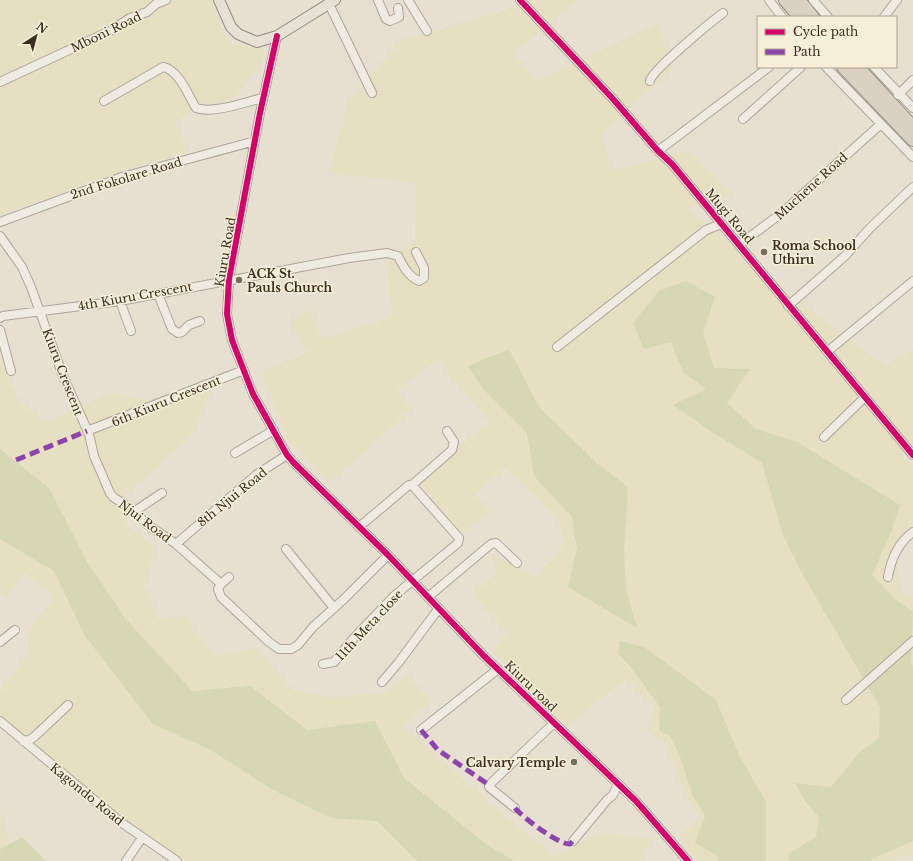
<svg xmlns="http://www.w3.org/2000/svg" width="913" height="861" viewBox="0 0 913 861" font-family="'Libre Baskerville',serif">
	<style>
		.farmland { fill: #e6dfc2 }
		.green { fill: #d6d7b3 }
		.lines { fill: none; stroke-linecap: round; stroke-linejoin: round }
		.minor-casing { stroke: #ada599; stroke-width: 10 }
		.major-casing { stroke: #928b80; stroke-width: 12 }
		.highway-casing { stroke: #928b80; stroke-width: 14 }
		.minor { stroke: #efebe3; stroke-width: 8 }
		.major { stroke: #e6e1d4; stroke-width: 10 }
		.highway { stroke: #dad1c2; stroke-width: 12 }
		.quiet { stroke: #8e44ad; stroke-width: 5; stroke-dasharray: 10 5; stroke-linecap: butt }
		.cycleway-casing { stroke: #f7eed8; stroke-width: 8 }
		.cycleway { stroke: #d6006c; stroke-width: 6 }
		.poi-dot { fill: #786c5e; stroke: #f7eed8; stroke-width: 1.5 }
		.labels { text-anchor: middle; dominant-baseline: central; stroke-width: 3; stroke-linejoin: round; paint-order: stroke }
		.street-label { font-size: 12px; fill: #3d2e20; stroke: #f7eed8 }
		.poi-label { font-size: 12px; font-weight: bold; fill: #3d2e20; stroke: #f7eed8; text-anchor: start }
	</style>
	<rect width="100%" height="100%" fill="#e7e0d1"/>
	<!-- farmland -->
	<path class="farmland" d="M 0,0 L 212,0 L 221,27 L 233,45 L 264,48 L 261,64 L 236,96 L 186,115 L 175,123 L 188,152 L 125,170 L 0,215 Z
		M 525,0 L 578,0 L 513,53 L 538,80 L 659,23 L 672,69 L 602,133 L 611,171 L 689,151 L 733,194 L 688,209 L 813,312 L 885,366 L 913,349 L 913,445 L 903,456 L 913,467 L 913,525 L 898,538 L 898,570 L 903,594 L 913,594 L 913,854 L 889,861 L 695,861 L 679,835 L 700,818 L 679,782 L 665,744 L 647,731 L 654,707 L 626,679 L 567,727 L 493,652 L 507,633 L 472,594 L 497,573 L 491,553 L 536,578 L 565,541 L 558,520 L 506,467 L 475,494 L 490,512 L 462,534 L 418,480 L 490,422 L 437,360 L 398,390 L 411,410 L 330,483 L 289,440 L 260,372 L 307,352 L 289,322 L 309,309 L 323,339 L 392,317 L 387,263 L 415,242 L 416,183 L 330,173 L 348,102 L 402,40 L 507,10 Z
		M 0,355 L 17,398 L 46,423 L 109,393 L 147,400 L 212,391 L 191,436 L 122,499 L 127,526 L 155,547 L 146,586 L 159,619 L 188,616 L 194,632 L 218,655 L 257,648 L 292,689 L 335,698 L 383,692 L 408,675 L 432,702 L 403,726 L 493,806 L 555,856 L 600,834 L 654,838 L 640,861 L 171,861 L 127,831 L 0,725 L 0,692 L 29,652 L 27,631 L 55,597 L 25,573 L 6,598 L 0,593 Z
		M 0,808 L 10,845 L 0,861 Z"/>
	<!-- green -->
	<path class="green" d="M 686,281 L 715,297 L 703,333 L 714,368 L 750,369 L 727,403 L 756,429 L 797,442 L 900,505 L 892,530 L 872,575 L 898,602 L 913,611 L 911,662 L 913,668 L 913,841 L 867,861 L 789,861 L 788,854 L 816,837 L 819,817 L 805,801 L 795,783 L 831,787 L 860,752 L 879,738 L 880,707 L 803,575 L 783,535 L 762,463 L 712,432 L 673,405 L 706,389 L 683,372 L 671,342 L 644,349 L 633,323 L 659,291 Z
		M 509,349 L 539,407 L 599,465 L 628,487 L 624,550 L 626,590 L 637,628 L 568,587 L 577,549 L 572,517 L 534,476 L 527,433 L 485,391 L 468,366 Z
		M 0,449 L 49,488 L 86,560 L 125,618 L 192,691 L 250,686 L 307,730 L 375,721 L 404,778 L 487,845 L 515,861 L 417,861 L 377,821 L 332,818 L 273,790 L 209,749 L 153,724 L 85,636 L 54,571 L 0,539 Z
		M 620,641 L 644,647 L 716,700 L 740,757 L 766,802 L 766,861 L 718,861 L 718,856 L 695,843 L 705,816 L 692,794 L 679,754 L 671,737 L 659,730 L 660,707 L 630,666 L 618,654 Z
		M 22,837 L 45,860 L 48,861 L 0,861 L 0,849 Z"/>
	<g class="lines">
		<defs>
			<path id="minor" d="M 378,0 L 386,19 L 390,21 L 399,17 L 398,8
				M 408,0 L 427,31
				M 520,0 L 613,99 L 658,151 L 672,164 L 913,455
				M 769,0 L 782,17
				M 813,0 L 828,17
				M 329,4 L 372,93
				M 884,17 L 897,0
				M 277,36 L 260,113 L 229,279 L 227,314 L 232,340 L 253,394 L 287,455 L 294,463 L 388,555 L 484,656 L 636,801 L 688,861
				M 826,67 L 913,157
				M 874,67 L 913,108
				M 650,81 C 651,71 711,22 723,13
				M 0,82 L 110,31 L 130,18 L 147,12 L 156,4 L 166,0
				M 898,95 L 913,80
				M 104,101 L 163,67 C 179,70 188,95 196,108 C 214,114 245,102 263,98
				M 743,119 L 801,67
				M 658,151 L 769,67
				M 0,222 L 122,177 L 255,141
				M 0,236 L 22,267 L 31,287 L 63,376 L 89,434 L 94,456 L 110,493 L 113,497 L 133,510 L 148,525 L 176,544 L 256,475 L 287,455
				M 739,245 L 783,212 L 881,124
				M 158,294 L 172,329 L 178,333 L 182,332 L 189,325 L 200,321
				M 120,301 L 131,331
				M 788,306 L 845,256 L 870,228 L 913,187
				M 0,318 L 3,316 L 120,301 L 349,258 L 387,253 L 398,256 C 403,266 408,276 419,281 L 424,278 L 424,268 L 416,252
				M 0,330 L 11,371
				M 557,347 L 706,230 L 721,224
				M 828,351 L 913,281
				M 87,431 L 244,370
				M 824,437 L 865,397
				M 235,453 L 274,430
				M 412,485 L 452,450 L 454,442 L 447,431
				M 135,511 L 162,493
				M 176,544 L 221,584 L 229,577
				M 286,549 L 334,608
				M 888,577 C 891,559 898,543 913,532
				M 221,584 L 218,589 L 221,597 L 269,642 L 279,649 L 291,649 L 298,645 L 313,627 L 344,599 L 388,555
				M 428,597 L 491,544 L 496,543 L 517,563
				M 0,642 L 15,630
				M 323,664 L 334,662 L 353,639 L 394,596 L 458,543 L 459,538 L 412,485 L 409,485 L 359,527
				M 382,682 L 399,662 L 439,608
				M 846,700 L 913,641
				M 0,721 L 122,823 L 177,861
				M 421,730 L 498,669
				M 23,741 L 29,740 L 34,737 L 68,705
				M 515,808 L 489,787 L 489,785 L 554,723
				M 573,841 L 607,800 L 613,795 L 618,784
				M 126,861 L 142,838"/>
			<path id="major" d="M 219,0 L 231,27 L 238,34 L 257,42 L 277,36 L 335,0"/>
			<path id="highway" d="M 785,0 L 799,17
				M 799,0 L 813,17
				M 843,67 L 913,140
				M 858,67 L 913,127"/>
		</defs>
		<!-- minor casing -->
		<use href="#minor" class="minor-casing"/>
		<!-- major casing -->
		<use href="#major" class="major-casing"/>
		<!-- highway casing -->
		<use href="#highway" class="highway-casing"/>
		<!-- minor -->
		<use href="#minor" class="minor"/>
		<!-- major -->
		<use href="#major" class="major"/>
		<!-- highway -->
		<use href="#highway" class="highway"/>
		<!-- quiet -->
		<path class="quiet" d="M 16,460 L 87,431
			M 421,730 L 438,750 L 489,785
			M 515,808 C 522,817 559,845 570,844 L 573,841"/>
		<defs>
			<path id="cycleway" d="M 520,0 L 613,99 L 658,151 L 672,164 L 913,455
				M 277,36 L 260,113 L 229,279 L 227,314 L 232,340 L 253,394 L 287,455 L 294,463 L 388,555 L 484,656 L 636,801 L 688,861"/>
		</defs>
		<!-- cycleway casing -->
		<use href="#cycleway" class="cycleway-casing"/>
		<!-- cycleway -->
		<use href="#cycleway" class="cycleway"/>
	</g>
	<!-- markers -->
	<g class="poi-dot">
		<circle cx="764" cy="252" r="4"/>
		<circle cx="239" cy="280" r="4"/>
		<circle cx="574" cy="762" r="4"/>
	</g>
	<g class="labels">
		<!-- street labels -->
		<g class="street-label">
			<text transform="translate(106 32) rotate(-26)">Mboni Road</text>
			<text transform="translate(126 178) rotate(-17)">2nd Fokolare Road</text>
			<text transform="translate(811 186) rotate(-42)">Muchene Road</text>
			<text transform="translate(730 216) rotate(50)">Mugi Road</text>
			<text transform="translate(225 252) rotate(-80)">Kiuru Road</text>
			<text transform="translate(135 296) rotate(-10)">4th Kiuru Crescent</text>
			<text transform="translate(63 372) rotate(69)">Kiuru Crescent</text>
			<text transform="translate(166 401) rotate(-22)">6th Kiuru Crescent</text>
			<text transform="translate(232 497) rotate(-39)">8th Njui Road</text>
			<text transform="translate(145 521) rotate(37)">Njui Road</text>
			<text transform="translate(369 625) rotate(-47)">11th Meta close</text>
			<text transform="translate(531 686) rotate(44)">Kiuru road</text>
			<text transform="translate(87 794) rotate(39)">Kagondo Road</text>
		</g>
		<!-- poi labels -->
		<g class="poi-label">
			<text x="772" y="245">Roma School<tspan x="772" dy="14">Uthiru</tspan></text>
			<text x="247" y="273">ACK St.<tspan x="247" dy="14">Pauls Church</tspan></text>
			<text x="566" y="762" text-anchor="end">Calvary Temple</text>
		</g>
	</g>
	<!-- legend -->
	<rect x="757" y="16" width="140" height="52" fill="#f7eed8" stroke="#ada18e"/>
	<rect x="765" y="29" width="20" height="6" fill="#d6006c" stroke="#ada18e"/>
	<text x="793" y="36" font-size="12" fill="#3d2e20">Cycle path</text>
	<rect x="765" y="49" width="20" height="6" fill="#8e44ad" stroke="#ada18e"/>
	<text x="793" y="56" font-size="12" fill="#3d2e20">Path</text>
	<!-- north arrow -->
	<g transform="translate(36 36) rotate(36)" stroke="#f7eed8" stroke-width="3" paint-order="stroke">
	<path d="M0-3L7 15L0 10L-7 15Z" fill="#3d2e20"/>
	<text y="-6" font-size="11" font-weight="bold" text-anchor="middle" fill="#3d2e20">N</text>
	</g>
</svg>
